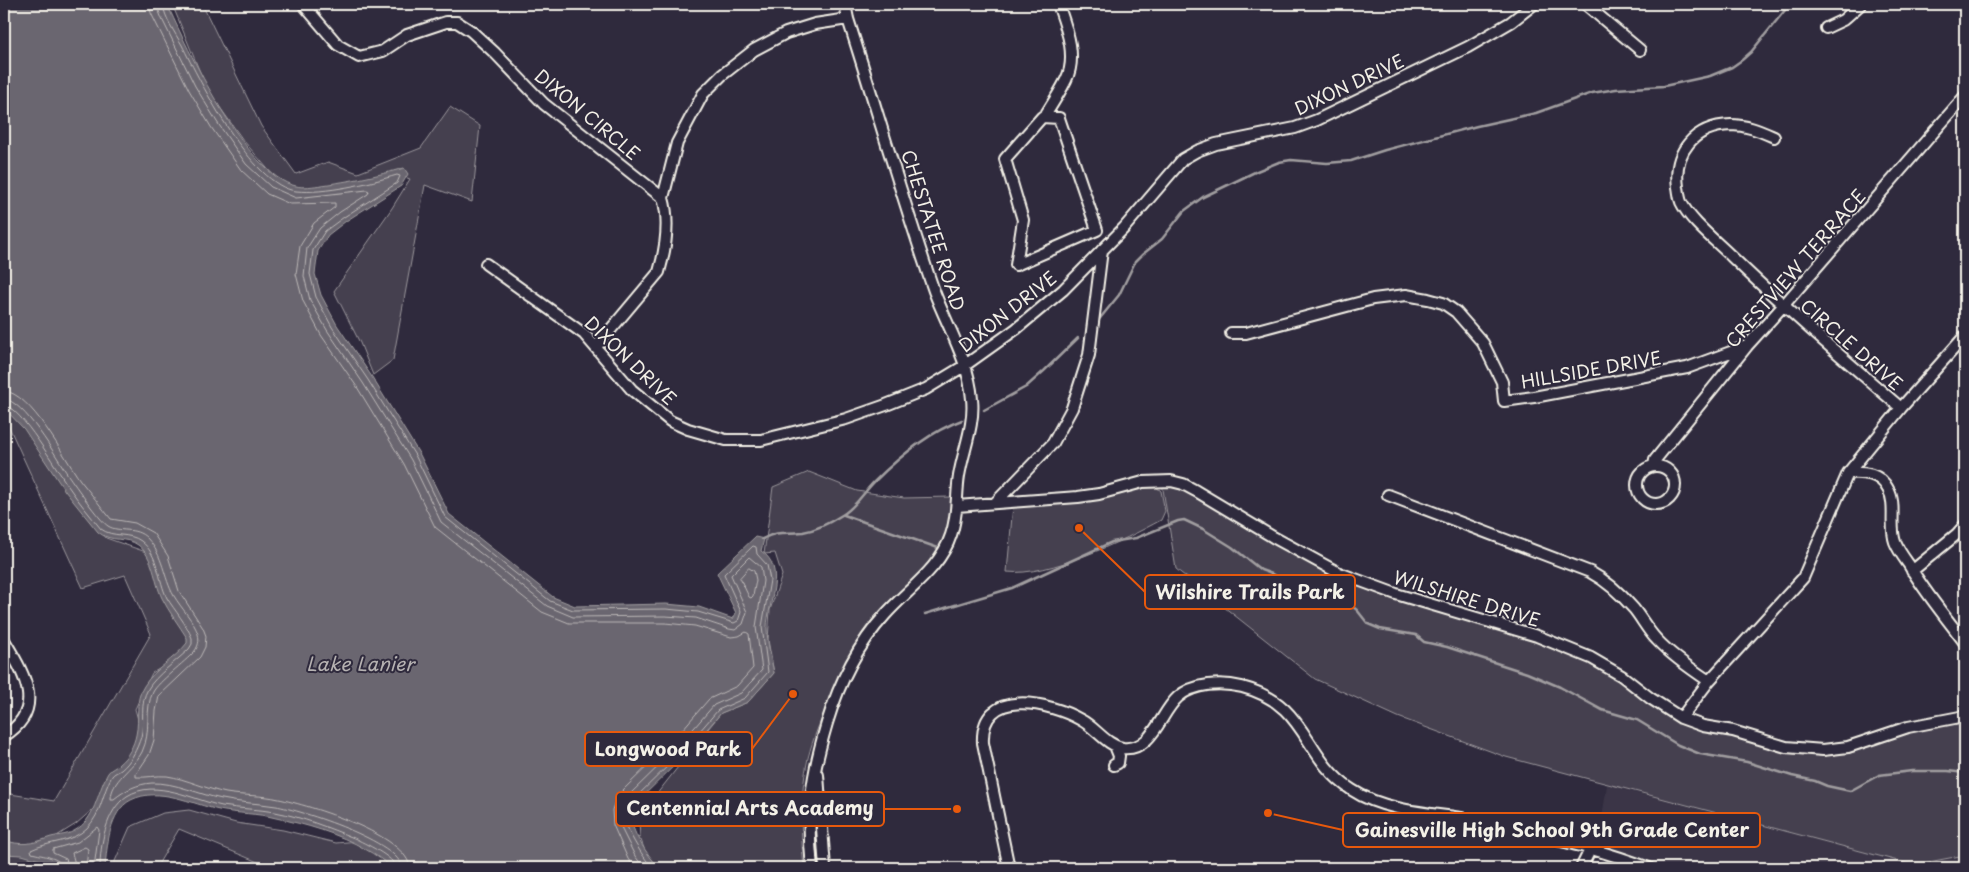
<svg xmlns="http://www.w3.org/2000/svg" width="1969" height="872" viewBox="0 0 1969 872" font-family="'Playpen Sans',sans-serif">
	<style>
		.built { fill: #3b3647 }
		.green { fill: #454050; stroke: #9c989c }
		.water { fill: #6a6670; stroke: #a19ea0 }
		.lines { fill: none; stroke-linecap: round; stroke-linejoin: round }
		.shore { stroke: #bdb9b8; stroke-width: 1 }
		.stream { stroke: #a19ea0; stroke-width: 2.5 }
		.minor-casing { stroke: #f4f1e8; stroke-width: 14 }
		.minor { stroke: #2f2a3d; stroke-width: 10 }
		.labels { text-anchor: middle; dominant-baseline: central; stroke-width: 4; stroke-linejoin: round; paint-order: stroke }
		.street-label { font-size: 18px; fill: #f4f1e8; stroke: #2f2a3d }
		.water-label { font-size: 19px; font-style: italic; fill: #b6b2b2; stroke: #2f2a3d }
		.leader { fill: none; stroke: #e8590c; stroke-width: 2 }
		.callout-dot { fill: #e8590c; stroke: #2f2a3d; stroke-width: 2 }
		.callout { fill: #2f2a3d; stroke: #e8590c; stroke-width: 2 }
		.callout-label { font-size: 19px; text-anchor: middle; font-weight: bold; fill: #f4f1e8 }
	</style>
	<rect width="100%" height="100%" fill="#2f2a3d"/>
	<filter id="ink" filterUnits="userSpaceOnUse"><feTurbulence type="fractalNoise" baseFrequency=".02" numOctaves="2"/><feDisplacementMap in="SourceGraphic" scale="10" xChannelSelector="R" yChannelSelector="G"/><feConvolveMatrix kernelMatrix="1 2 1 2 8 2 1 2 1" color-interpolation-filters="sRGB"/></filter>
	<g filter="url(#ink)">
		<!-- built -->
		<path class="built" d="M 1607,785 L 1913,865 L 1965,855 L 1965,868 L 1662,868 L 1596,857 Z"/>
		<!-- green -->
		<path class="green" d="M 172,4 L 202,4 L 261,126 L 296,174 L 328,162 L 358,173 L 421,148 L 450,107 L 480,126 L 472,202 L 425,185 L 393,360 L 373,375 L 360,343 L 334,291 L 392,208 L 410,179 L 393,173 L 306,193 L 278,181 L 243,140 L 207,89 Z
			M 4,384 L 106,538 L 146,552 L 198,647 L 152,673 L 135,709 L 147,752 L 101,802 L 76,824 L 44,844 L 40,857 L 51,868 L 4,868 L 4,793 L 54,801 L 151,634 L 125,575 L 83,588 L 4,416 Z
			M 809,472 L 857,491 L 904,498 L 951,497 C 949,517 947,538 936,556 C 918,583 886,600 867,626 C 850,649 839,675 829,701 C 821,720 813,738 808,758 C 800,794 800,832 804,868 L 659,868 L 645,851 L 641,840 L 619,849 L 617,847 L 640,837 L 639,822 L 645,809 L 700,739 L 721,713 L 748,702 L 774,673 L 768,640 L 770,610 L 782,575 L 775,553 L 764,554 L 773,487 Z
			M 1161,477 L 1196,485 L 1307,556 L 1411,599 L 1601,657 L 1676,714 L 1736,734 L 1825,751 L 1965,716 L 1965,855 L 1913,865 L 1506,757 L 1398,717 L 1315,679 L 1176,569 Z
			M 1146,485 L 1155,486 L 1161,491 L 1165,511 L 1161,520 C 1125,540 1048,577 1007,572 L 1013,505 Z
			M 189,810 L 236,823 L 283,830 L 336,843 L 381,839 L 406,868 L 272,868 L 179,829 L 156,868 L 112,868 L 130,827 L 163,813 Z"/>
		<!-- water -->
		<path class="water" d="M 4,4 L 167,4 C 187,48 246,176 296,186 C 303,188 314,186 322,185 C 350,181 376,176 404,168 L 408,174 L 401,186 L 346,221 L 328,235 L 318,251 L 315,274 L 321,295 L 337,325 L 372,377 L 420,455 L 449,514 L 553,597 L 575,606 L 666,604 L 699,607 L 733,619 L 736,613 L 717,573 L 755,537 L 764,539 L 761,551 C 787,568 768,602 767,627 C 767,642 771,658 774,673 L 748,702 L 721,713 L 682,758 L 635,804 L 630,812 C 631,833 646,852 659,868 L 394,868 C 384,862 375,854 365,849 C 340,834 304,824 276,818 C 257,813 238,814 219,810 C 192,804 159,786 131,800 C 109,811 107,847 105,868 L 60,868 L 56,865 L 22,855 L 4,854 L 4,840 C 20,846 32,844 48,838 C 56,835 65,836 74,831 C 96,819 96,794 108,773 C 110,769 116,768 119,764 C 128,757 134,745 136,735 C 140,718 134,701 144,686 C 154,669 175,659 187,643 L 187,638 C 179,625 169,612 162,598 C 154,581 154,557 138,545 C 126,536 111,543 98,532 L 65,491 L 24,429 L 4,408 Z"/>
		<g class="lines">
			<!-- shore -->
			<path class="shore" d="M 149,4 L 151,13 L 189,90 L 211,127 L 241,170 L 267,194 L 290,204 L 335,203 L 335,207 L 314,223 L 300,246 L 296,274 L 303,301 L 321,335 L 357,387 L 404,464 L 435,527 L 542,612 L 569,623 L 665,623 L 695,626 L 731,637 L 739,636 L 746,632 L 749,634 L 753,668 L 737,686 L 709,699 L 668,746 L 622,791 L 615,801 L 612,810 L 613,825 L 628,859 L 635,868
				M 156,4 L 162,19 L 195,86 L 217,122 L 246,164 L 271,187 L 296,198 L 367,190 L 369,191 L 368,194 L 340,212 L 320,228 L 307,248 L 304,276 L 310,300 L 327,330 L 363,383 L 411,460 L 441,522 L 547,606 L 573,617 L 665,616 L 696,618 L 729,629 L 735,630 L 743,624 L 747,612 L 731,575 L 749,557 L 761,567 L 763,581 L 756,627 L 762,670 L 741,693 L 714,705 L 674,751 L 628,796 L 621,805 L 619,820 L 623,832 L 635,856 L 644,868
				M 163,4 C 164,17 175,33 182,45 C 200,82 252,186 296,191 C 324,194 370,183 397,175 L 400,176 L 397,183 L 344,217 L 325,231 L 313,250 L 310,274 L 316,297 L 332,327 L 368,380 L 416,457 L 445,517 L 550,601 L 573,610 L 666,609 L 698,612 L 734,623 L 738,621 L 741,612 L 724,574 L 753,546 L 756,547 L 757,554 L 767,565 L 770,580 L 762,627 L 768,672 L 745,698 L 718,710 L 679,755 L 632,801 C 630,804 626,807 625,811 C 622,827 643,856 652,868
				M 4,391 C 31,392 64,458 80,480 C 90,493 101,506 111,519 L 135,523 L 153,533 L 168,556 L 179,591 L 203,628 L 206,636 L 205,647 L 200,657 L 159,696 L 156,711 L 154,740 L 149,755 L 136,774 L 136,777 C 146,778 157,775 167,776 C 187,779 206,789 226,793 C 244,796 262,795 279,799 C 308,805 408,835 410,868
				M 4,399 C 24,400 57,458 68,475 C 75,485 99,520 108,526 C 119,533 135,526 147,538 C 164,556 163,577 174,596 C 181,608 194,621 198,634 C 200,641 198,647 194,652 C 185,662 158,682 153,692 C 144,709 152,731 142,752 C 133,769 111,780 111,799 L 114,799 C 125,790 137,784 152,783 C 175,782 200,795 222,799 C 240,803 258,803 276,806 C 300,810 401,842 402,868
				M 4,405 C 21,407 57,470 68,486 C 78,501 90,515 101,529 C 113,538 129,532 141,541 C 159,555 158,580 167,598 C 175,611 186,623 192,638 L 192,644 L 189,649 C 178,660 155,676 148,689 C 139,704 145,721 141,737 C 137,749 131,762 121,770 C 118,772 114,773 112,776 C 102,793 102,813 87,828 C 72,843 49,841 31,850 L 32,853 C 42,856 61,857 63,868
				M 749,568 L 754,571 L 756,580 L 753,596 L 751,598 L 749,597 L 740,578 Z
				M 69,868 L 66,859 L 53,853 L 53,849 L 78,842 L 97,827 L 99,830 L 94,868
				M 76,868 L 72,853 L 85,847 L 88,849 L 86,868
				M 100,868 C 100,845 106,810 127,796 C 156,778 193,800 222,806 C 240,809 258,809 275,812 C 302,817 329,828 354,838 C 364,843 395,857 396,868"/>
			<!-- stream -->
			<path class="stream" d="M 1097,322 L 1119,295 L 1135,262 L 1143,254 L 1162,239 L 1184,211 L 1203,197 L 1257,171 L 1279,162 L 1291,160 L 1327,163 L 1351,161 L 1385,150 L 1477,126 L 1536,113 L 1592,93 L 1616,89 L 1664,86 L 1710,76 L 1732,67 L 1742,60 L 1751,52 L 1790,4
				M 984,410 L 1026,387 L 1044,371 L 1078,338
				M 844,515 L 941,549
				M 762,539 C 779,530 786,534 803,532 C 816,530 831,522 842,515 C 855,508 864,492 874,482 C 899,457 929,432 962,420
				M 925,614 L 1012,588 L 1112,542 L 1136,538 L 1178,521 L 1184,520 L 1203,529 L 1232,547 L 1261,570 L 1272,574 L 1304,592 L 1334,593 L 1357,610 L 1368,624 L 1380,629 L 1416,635 L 1424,642 L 1447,647 L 1527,673 L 1560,687 L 1602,710 L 1637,720 L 1678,745 L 1700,754 L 1747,762 L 1792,776 L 1815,781 L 1827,786 L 1850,791 L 1879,775 L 1912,771 L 1948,771 L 1965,773"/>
			<defs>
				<path id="minor" d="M 303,4 L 338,45 L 359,57 L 383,51 L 407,35 L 446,22 L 457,22 L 471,31 L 495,53 L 544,104 L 663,198 C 670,222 666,248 659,272 L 596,347
					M 1585,4 L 1640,50
					M 1826,28 L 1843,20 L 1861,4
					M 1042,117 L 1059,118 L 1097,230 L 1016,265 L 1023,220 L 1005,159 Z
					M 1042,117 L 1046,114 C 1053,103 1060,92 1066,80 C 1078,56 1066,27 1058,4
					M 1774,137 C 1760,131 1747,125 1731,125 C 1694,126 1673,152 1678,187 C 1679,192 1679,197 1681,202 C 1690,221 1717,242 1732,257 C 1787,310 1844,359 1901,408
					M 663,198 L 677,143 L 703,94 L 722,75 L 754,50 L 786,33 L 815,24 L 848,19
					M 486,264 L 584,334 L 632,390 L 670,421 L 688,429 L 726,440 L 761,440 L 846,419 L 886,405 L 926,389 L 964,366 L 1016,329 L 1063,290 L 1124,228 L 1183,159 L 1197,151 L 1216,144 L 1295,128 L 1317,120 L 1468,47 L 1511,22 L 1534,4
					M 1231,333 L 1246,333 L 1373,299 L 1406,295 L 1428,299 L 1443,303 L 1456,312 L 1483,343 L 1502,382 L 1504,401 L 1534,397 L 1687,368 L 1747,346
					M 1654,465 L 1655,460 L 1747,346 L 1783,306 L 1965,96
					M1637 485a19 19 0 1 1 38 0a19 19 0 1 1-38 0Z
					M 1848,473 C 1864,472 1880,473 1888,489 C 1897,504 1889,525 1895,542 C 1898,550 1904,558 1909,565 C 1925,593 1946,617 1965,643
					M 1388,495 L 1590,572 C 1607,581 1621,594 1634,609 C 1642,619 1648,631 1657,640 C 1672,656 1691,669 1709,681
					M 995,503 L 1053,443 L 1072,408 L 1089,355 L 1102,250
					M 957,506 L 1078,497 L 1099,494 L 1143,482 L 1171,481 L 1183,484 L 1196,491 L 1273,537 L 1339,573 L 1396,594 L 1537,636 L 1591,658 L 1622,676 L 1650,698 L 1681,718 L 1703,726 L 1733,731 L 1786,747 L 1823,750 L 1848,747 L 1908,727 L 1965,716
					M 1912,571 L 1957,534 L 1965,525
					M 4,640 C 24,674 47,709 4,736
					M 1681,718 L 1709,681 L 1803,578 L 1848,473 L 1901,408 L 1965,336
					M 1114,765 L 1118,763 L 1119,756 L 1115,746
					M 818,775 L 825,868
					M 812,868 C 806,813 811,777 827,723 C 839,683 856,647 885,615 C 908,589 940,569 951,535 C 958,516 956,495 959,476 C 963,451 975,424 972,399 C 969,361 947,326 934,291 C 903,202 877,110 848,19 L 845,4
					M 1009,868 L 983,743 C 980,686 1050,702 1081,720 C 1095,727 1107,746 1123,748 C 1153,751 1160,713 1178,697 C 1194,683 1222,682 1242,687 C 1309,704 1302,758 1352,790 C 1382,810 1426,813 1462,818 C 1482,822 1503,828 1523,832 C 1566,842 1608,852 1649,868
					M 1581,868 L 1591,848"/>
			</defs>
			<!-- minor casing -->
			<use href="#minor" class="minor-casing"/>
			<!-- minor -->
			<use href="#minor" class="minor"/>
		</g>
	</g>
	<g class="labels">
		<!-- street labels -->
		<g class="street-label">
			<text transform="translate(1349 84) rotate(-25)">DIXON DRIVE</text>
			<text transform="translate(588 114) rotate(40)">DIXON CIRCLE</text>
			<text transform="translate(934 230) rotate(72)">CHESTATEE ROAD</text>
			<text transform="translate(1795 268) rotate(-49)">CRESTVIEW TERRACE</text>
			<text transform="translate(1007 311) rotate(-38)">DIXON DRIVE</text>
			<text transform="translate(1852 344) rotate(41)">CIRCLE DRIVE</text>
			<text transform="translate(631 360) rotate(44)">DIXON DRIVE</text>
			<text transform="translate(1591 369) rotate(-10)">HILLSIDE DRIVE</text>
			<text transform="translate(1467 598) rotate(17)">WILSHIRE DRIVE</text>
		</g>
		<!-- water labels -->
		<g class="water-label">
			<text x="360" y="663">Lake Lanier</text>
		</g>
	</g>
	<!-- callouts -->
	<path class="leader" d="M1079 528L1145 592M793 694L752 749M957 809L884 809M1268 813L1343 830"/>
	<g class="callout-dot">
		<circle cx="1079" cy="528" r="5"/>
		<circle cx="793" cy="694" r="5"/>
		<circle cx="957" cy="809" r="5"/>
		<circle cx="1268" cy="813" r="5"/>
	</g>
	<g class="callout">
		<rect x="1145" y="575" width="210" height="34" rx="5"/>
		<rect x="585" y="732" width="167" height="34" rx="5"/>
		<rect x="616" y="792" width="268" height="34" rx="5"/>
		<rect x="1343" y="813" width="417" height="34" rx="5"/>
	</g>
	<g class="callout-label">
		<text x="1250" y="599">Wilshire Trails Park</text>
		<text x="668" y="756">Longwood Park</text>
		<text x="750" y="815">Centennial Arts Academy</text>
		<text x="1552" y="837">Gainesville High School 9th Grade Center</text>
	</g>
	<!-- margin -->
	<rect width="1969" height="872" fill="none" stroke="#2f2a3d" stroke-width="20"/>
	<rect x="10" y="10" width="1949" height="852" fill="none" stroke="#f4f1e8" stroke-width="2" filter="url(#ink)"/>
</svg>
